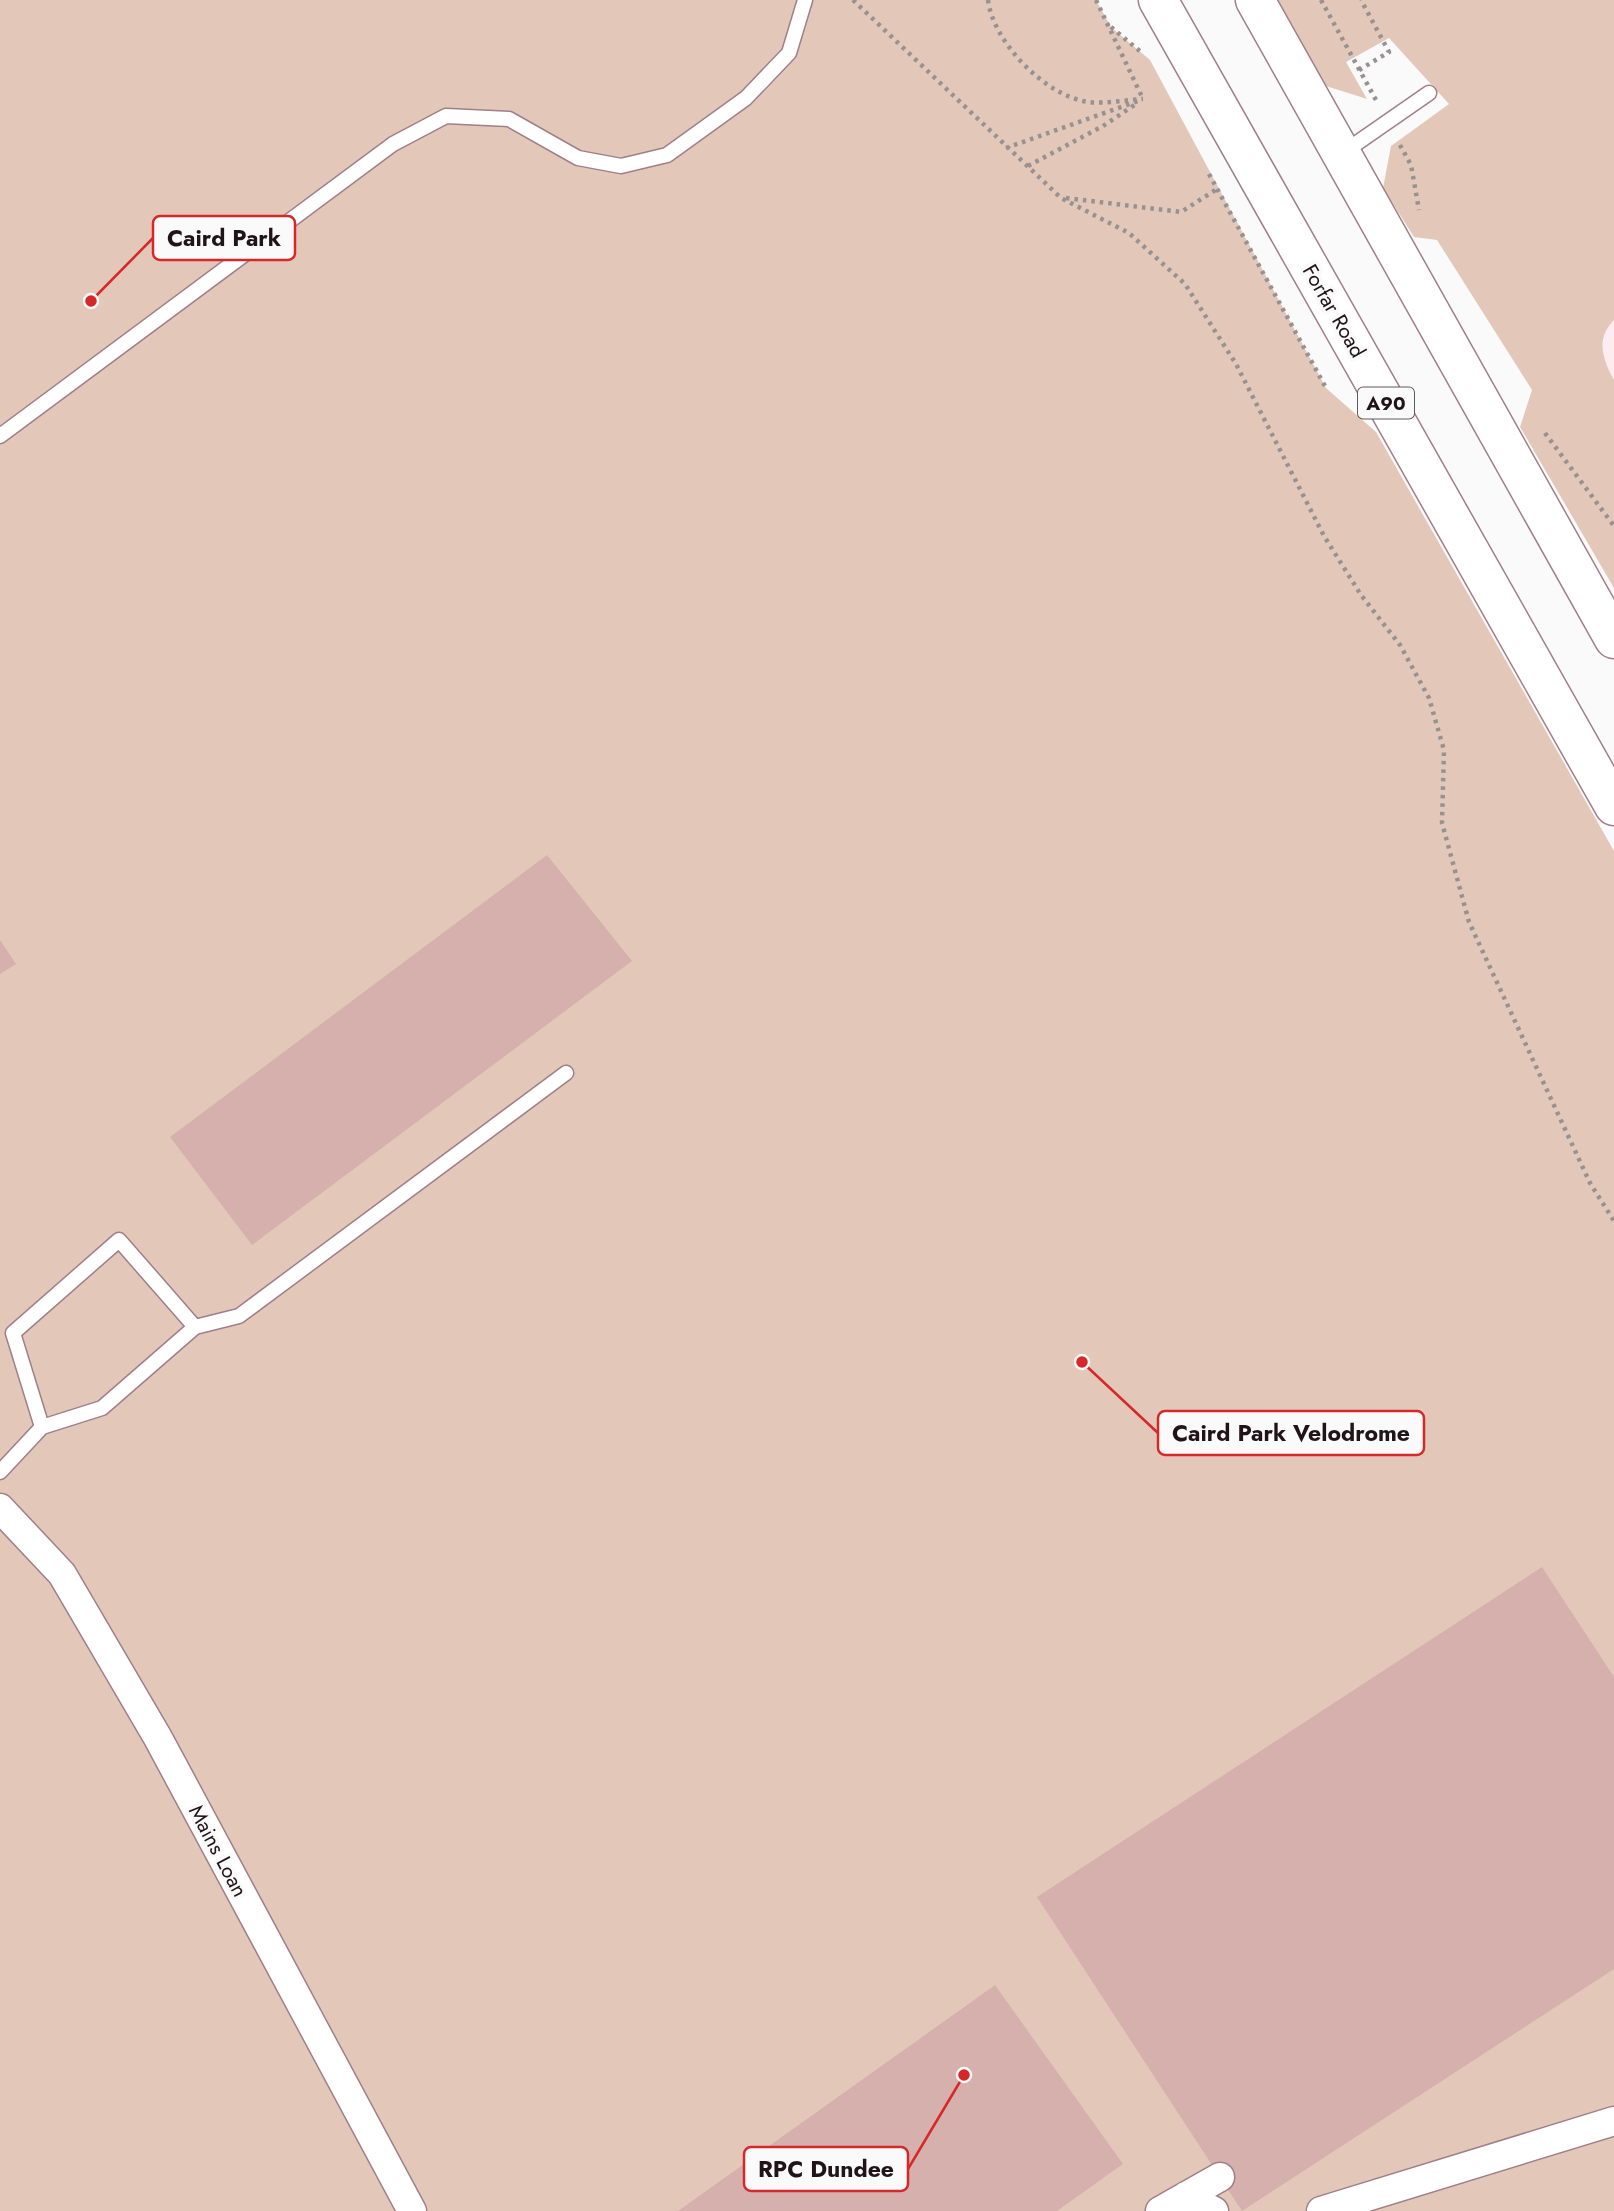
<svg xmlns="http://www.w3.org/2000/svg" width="1614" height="2211" viewBox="0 0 1614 2211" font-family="Jost,sans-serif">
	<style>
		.built { fill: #ffecf1 }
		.green { fill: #e3c8ba }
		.building { fill: #d6b0ad }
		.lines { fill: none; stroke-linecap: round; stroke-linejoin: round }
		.service-casing { stroke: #a07f89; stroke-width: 17 }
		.minor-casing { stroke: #a07f89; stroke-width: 31 }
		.trunk-casing { stroke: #a07f89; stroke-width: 41 }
		.path { stroke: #979192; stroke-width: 4.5; stroke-dasharray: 3.5 5; stroke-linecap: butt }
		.service { stroke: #fff; stroke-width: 14 }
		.minor { stroke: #fff; stroke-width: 28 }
		.trunk { stroke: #fff; stroke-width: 38 }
		.labels { text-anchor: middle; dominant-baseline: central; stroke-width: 7; stroke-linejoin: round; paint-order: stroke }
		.shield { fill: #fafafa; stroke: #62595c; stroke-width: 2 }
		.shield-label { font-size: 19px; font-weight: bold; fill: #211418 }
		.street-label { font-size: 21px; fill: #211418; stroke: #fafafa }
		.leader { fill: none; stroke: #d62828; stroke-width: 2.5 }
		.callout-dot { fill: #d62828; stroke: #fafafa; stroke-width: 2.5 }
		.callout { fill: #fafafa; stroke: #d62828; stroke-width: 2.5 }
		.callout-label { font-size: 23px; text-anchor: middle; font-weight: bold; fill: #211418 }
	</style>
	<rect width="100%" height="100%" fill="#fafafa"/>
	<!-- built -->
	<path class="built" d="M 1614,320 L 1614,380 L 1601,357 L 1606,328 Z"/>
	<!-- green -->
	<path class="green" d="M 0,0 L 1096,0 L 1111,27 L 1150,60 L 1326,388 L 1376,432 L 1614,851 L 1614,2211 L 0,2211 Z
		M 1278,0 L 1614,0 L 1614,320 C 1595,339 1603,360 1614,380 L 1614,588 L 1520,427 L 1532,390 L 1437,240 L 1414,237 L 1383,188 L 1391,146 L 1449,104 L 1389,38 L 1346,62 L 1367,99 L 1326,86 Z"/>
	<!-- building -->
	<path class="building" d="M 547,855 L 632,961 L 252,1245 L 170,1137 Z
		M 0,940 L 16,964 L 0,974 Z
		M 1542,1567 L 1614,1677 L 1614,1969 L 1242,2211 L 1037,1897 Z
		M 995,1985 L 1123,2164 L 1057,2211 L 678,2211 Z"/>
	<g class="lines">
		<defs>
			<path id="service" d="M 1344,152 L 1429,93
				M 0,436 L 393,144 L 446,116 L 509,119 L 578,158 L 621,166 L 667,155 L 746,98 L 789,53 L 805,0
				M 195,1327 L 239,1316 L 566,1073
				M 0,1472 L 42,1427 L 102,1408 L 195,1327 L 119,1240 L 13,1333 L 42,1427"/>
			<path id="minor" d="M 0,1508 L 62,1574 L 158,1738 L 412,2211
				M 1186,2196 L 1214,2211
				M 1160,2211 L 1220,2177
				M 1321,2211 L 1614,2121"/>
			<path id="trunk" d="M 1158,0 L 1614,806
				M 1255,0 L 1614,639"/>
		</defs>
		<!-- service casing -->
		<use href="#service" class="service-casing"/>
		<!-- minor casing -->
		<use href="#minor" class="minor-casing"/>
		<!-- trunk casing -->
		<use href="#trunk" class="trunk-casing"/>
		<!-- path -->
		<path class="path" d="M 853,0 L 1061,198 L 1129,233 L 1185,284 L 1236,364 L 1324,536 L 1361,595 L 1400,645 L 1429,698 L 1444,750 L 1442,823 L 1469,922 L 1590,1183 L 1614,1221
			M 988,0 C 993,42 1046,97 1089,102 C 1106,104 1125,100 1143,99
			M 1096,0 L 1143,99
			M 1321,0 L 1376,100
			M 1111,27 L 1142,53
			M 1359,70 L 1389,52 L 1361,0
			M 1400,145 L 1411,165 L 1419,210
			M 1006,148 L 1138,101
			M 1028,166 L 1103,126 L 1136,104
			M 1209,174 L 1326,388
			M 1066,198 L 1181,212 L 1217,189
			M 1545,433 L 1614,526"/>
		<!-- service -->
		<use href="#service" class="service"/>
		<!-- minor -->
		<use href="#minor" class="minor"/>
		<!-- trunk -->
		<use href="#trunk" class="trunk"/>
	</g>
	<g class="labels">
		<!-- shield labels -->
		<rect class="shield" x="1358" y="387.5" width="56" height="31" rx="5"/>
		<g class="shield-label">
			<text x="1386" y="403">A90</text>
		</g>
		<!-- street labels -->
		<g class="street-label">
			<text transform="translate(1334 311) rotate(60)">Forfar Road</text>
			<text transform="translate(218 1851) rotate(62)">Mains Loan</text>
		</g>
	</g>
	<!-- callouts -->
	<path class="leader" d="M91 301L153 238M1082 1362L1158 1433M964 2075L908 2169"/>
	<g class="callout-dot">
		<circle cx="91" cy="301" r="7"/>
		<circle cx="1082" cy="1362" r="7"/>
		<circle cx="964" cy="2075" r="7"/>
	</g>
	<g class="callout">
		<rect x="153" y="216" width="142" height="44" rx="7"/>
		<rect x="1158" y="1411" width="266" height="44" rx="7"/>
		<rect x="744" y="2147" width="164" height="44" rx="7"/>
	</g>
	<g class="callout-label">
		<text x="224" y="246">Caird Park</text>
		<text x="1291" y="1441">Caird Park Velodrome</text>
		<text x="826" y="2177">RPC Dundee</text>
	</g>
</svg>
